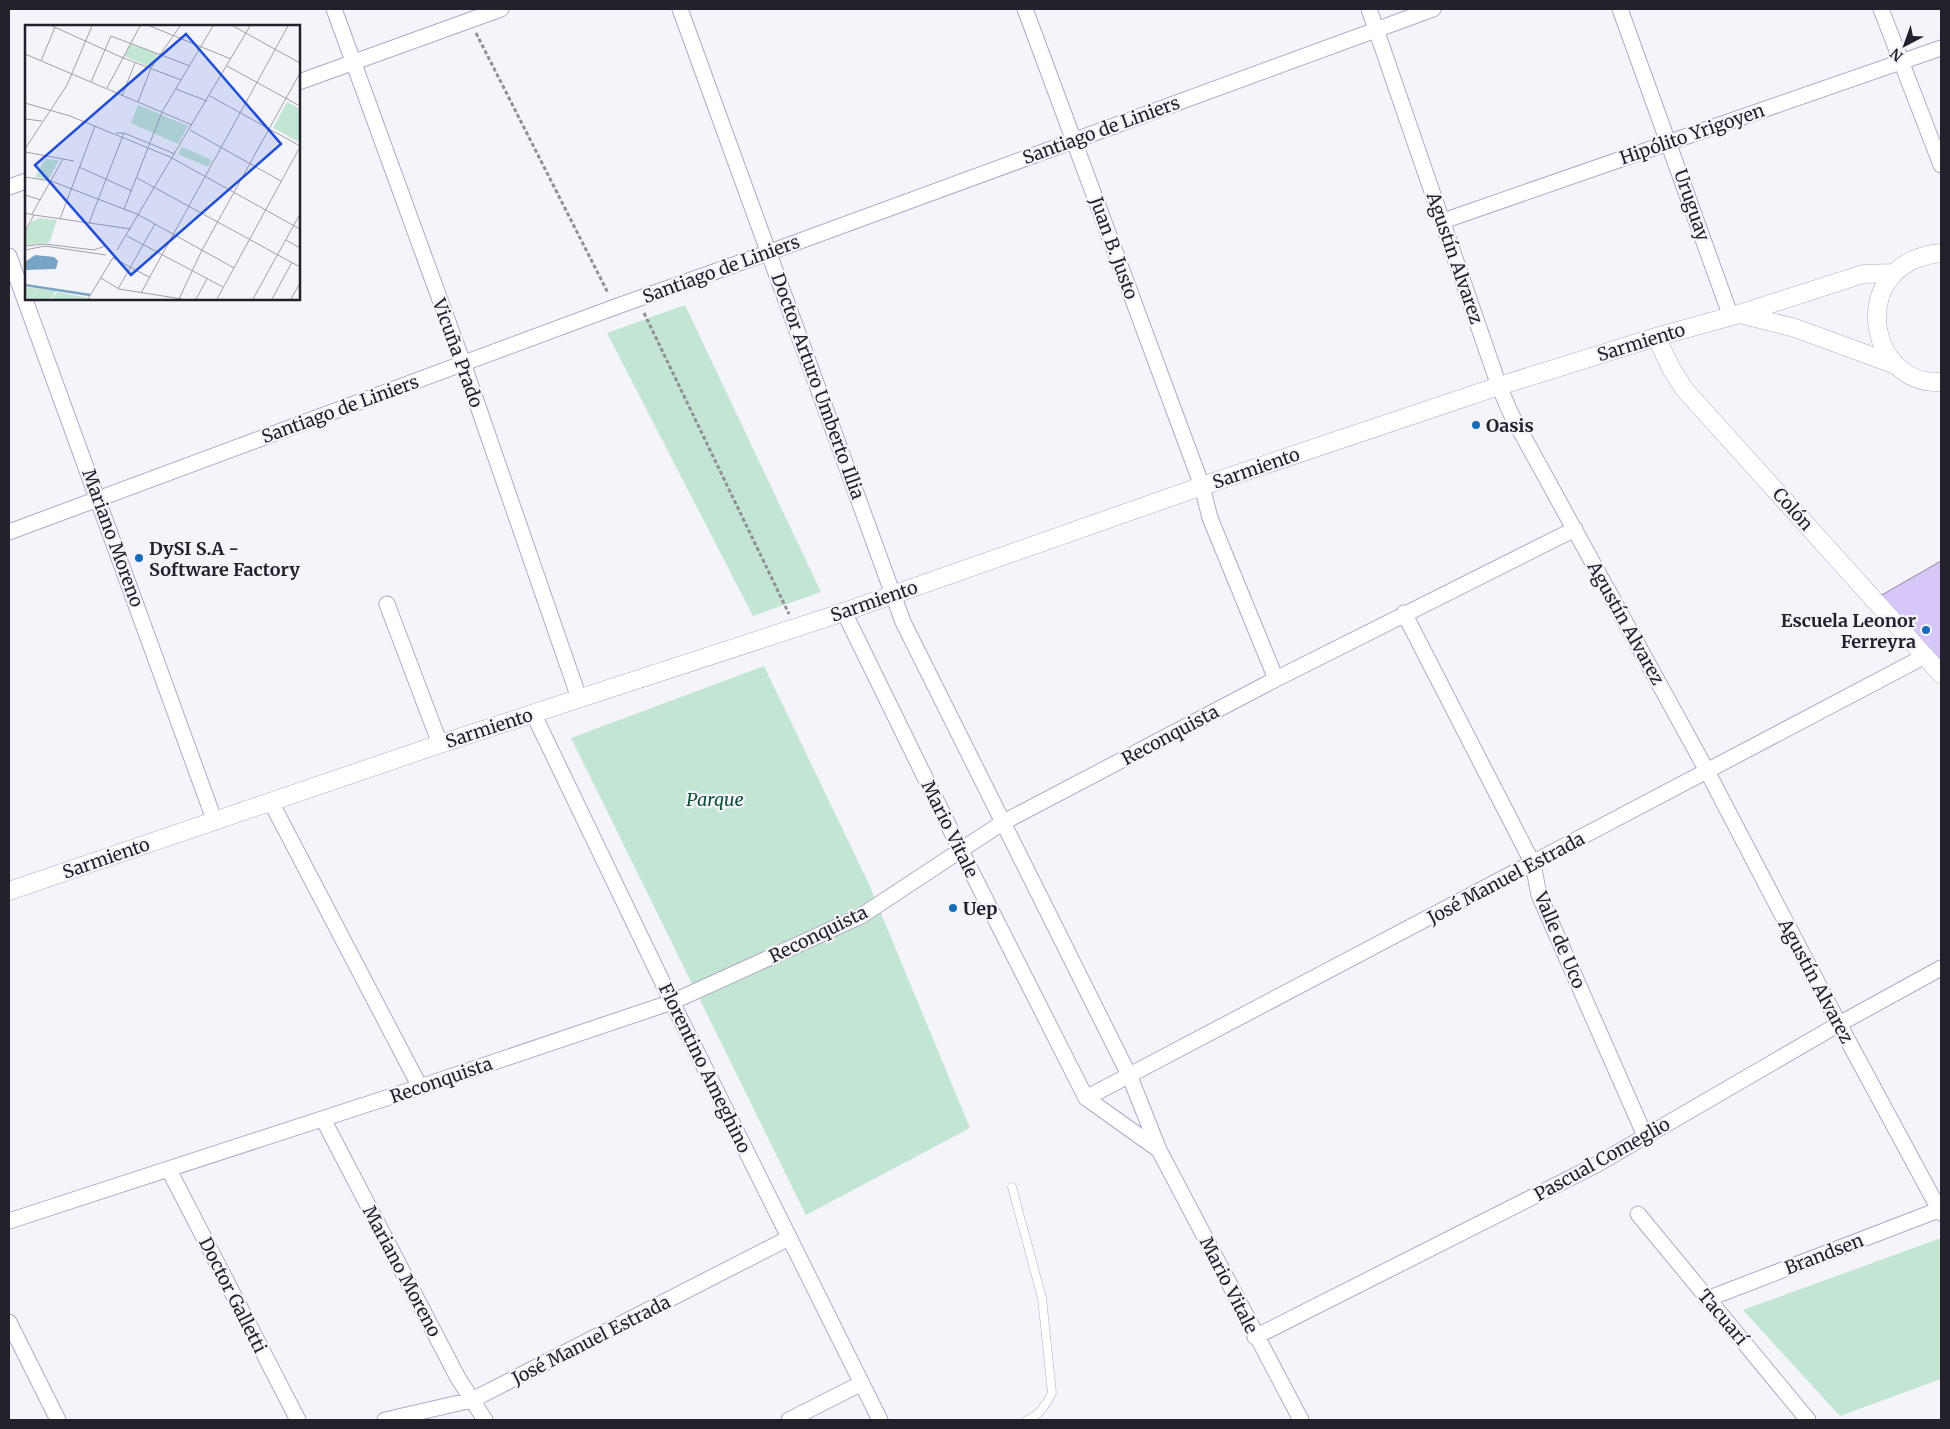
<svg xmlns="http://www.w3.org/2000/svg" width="1950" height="1429" viewBox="0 0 1950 1429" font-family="Merriweather,serif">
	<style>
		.green { fill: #c3e5d3 }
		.building { fill: #d6c7f8; stroke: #8c83a1 }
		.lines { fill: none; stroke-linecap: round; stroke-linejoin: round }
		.service-casing { stroke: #b2a9c8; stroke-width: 9 }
		.minor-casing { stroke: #b2a9c8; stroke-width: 17 }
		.tertiary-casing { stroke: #b2a9c8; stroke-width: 19 }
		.path { stroke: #918e97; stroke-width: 3; stroke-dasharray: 4 2.5; stroke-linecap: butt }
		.service { stroke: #fff; stroke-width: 8 }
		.minor { stroke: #fff; stroke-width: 15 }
		.tertiary { stroke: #fff; stroke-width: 18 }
		.poi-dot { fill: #156cb9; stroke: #f6f4fb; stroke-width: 2 }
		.labels { text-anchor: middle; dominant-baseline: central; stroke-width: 4.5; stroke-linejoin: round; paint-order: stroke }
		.street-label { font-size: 18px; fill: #231f2b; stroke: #f6f4fb }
		.poi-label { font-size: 18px; font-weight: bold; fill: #231f2b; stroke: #f6f4fb; text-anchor: start }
		.park-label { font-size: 18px; font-style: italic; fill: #095036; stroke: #f6f4fb }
		.inset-river { fill: none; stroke: #77a4c5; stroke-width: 2.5 }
		.inset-road { fill: none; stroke: #a29fa8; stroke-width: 1 }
		.view { fill: #1d4ed8; fill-opacity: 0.15; stroke: #1d4ed8; stroke-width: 2.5 }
		.inset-edge { fill: none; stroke: #231f2b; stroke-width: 2.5 }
	</style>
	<rect width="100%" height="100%" fill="#f6f4fb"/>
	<!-- green -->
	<path class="green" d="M 685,305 L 821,592 L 753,616 L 607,333 Z
		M 764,666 L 868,882 L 970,1128 L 806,1215 L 571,738 Z
		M 1941,1238 L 1941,1379 L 1840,1416 L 1743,1310 Z"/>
	<!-- building -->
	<path class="building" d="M 1941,561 L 1941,665 L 1880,596 Z"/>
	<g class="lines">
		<defs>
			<path id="service" d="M 1012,1187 L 1042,1298 L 1052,1393 C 1046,1404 1039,1416 1027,1420"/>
			<path id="minor" d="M 334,9 L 463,363 L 579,698
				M 680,9 L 903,622 L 1130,1077 L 1159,1150 L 1301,1420
				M 1025,9 L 1202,486 L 1210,518 L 1276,679
				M 1369,9 L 1499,386 L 1511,414 L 1707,771 L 1839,1024 L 1941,1213
				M 1620,9 L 1731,317
				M 1881,9 L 1941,165
				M 299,82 L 501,9
				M 9,187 L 26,181
				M 1443,221 L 1941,48
				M 9,256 L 215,822
				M 9,532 L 615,307 L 770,252 L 1433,9
				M 387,604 L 440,744
				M 844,612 L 960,849 L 1086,1098 L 1159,1150
				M 1404,613 L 1533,864 L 1539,895 L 1645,1136
				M 533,713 L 672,1002 L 880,1420
				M 271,802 L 420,1087
				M 1086,1098 L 1925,656
				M 323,1119 L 458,1378 L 485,1420
				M 169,1170 L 298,1420
				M 1638,1214 L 1808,1420
				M 9,1221 L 420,1087 L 672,1002 L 861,916 L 1002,823 L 1276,679 L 1575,529
				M 1707,1299 L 1941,1209
				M 9,1322 L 58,1420
				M 1255,1337 L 1596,1165 L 1839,1024 L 1941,968
				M 385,1420 L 472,1400 L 789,1238
				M 789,1420 L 862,1383"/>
			<path id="tertiary" d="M 1941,253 C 1846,262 1866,386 1941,382
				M 1740,314 L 1795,328 L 1896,365
				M 1656,337 L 1672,370 L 1685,390 L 1941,674
				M 9,891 L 440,744 L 844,612 L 1202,486 L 1499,386 L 1656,337 L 1739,314 L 1863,274 L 1893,273"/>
		</defs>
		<!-- service casing -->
		<use href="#service" class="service-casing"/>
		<!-- minor casing -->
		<use href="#minor" class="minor-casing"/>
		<!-- tertiary casing -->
		<use href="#tertiary" class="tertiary-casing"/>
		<!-- path -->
		<path class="path" d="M 476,33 L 608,293
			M 644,313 L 789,614"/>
		<!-- service -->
		<use href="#service" class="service"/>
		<!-- minor -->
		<use href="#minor" class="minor"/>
		<!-- tertiary -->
		<use href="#tertiary" class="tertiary"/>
	</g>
	<!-- markers -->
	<g class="poi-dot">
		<circle cx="1476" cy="425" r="5"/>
		<circle cx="139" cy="558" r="5"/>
		<circle cx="1926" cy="630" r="5"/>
		<circle cx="953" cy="908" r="5"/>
	</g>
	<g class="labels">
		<!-- street labels -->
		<g class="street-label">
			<text transform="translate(1101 130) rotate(-20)">Santiago de Liniers</text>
			<text transform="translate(1692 134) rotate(-19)">Hipólito Yrigoyen</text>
			<text transform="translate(1692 205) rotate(71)">Uruguay</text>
			<text transform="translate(1114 248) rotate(70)">Juan B. Justo</text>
			<text transform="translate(1455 258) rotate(71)">Agustín Alvarez</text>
			<text transform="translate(721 269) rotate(-20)">Santiago de Liniers</text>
			<text transform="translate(1641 342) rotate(-17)">Sarmiento</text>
			<text transform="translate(458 353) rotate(70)">Vicuña Prado</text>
			<text transform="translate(818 386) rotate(70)">Doctor Arturo Umberto Illia</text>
			<text transform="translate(340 409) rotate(-20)">Santiago de Liniers</text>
			<text transform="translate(1256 468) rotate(-19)">Sarmiento</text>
			<text transform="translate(1793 509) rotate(48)">Colón</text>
			<text transform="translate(113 538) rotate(70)">Mariano Moreno</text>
			<text transform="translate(874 601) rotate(-19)">Sarmiento</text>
			<text transform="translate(1626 623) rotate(61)">Agustín Alvarez</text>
			<text transform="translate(489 728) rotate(-18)">Sarmiento</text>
			<text transform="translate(1170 735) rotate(-28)">Reconquista</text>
			<text transform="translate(950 829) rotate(64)">Mario Vitale</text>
			<text transform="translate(106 858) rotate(-19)">Sarmiento</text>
			<text transform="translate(1506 878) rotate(-28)">José Manuel Estrada</text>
			<text transform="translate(818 934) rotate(-26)">Reconquista</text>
			<text transform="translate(1560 940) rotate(67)">Valle de Uco</text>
			<text transform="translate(1816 981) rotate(62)">Agustín Alvarez</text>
			<text transform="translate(705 1068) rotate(64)">Florentino Ameghino</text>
			<text transform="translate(441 1080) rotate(-19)">Reconquista</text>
			<text transform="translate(1602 1159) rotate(-29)">Pascual Comeglio</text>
			<text transform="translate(1824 1254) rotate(-21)">Brandsen</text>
			<text transform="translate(402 1271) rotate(62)">Mariano Moreno</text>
			<text transform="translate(1229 1285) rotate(63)">Mario Vitale</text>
			<text transform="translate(233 1295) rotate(63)">Doctor Galletti</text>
			<text transform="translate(1723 1317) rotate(50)">Tacuarí</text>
			<text transform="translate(591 1340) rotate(-27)">José Manuel Estrada</text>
		</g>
		<!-- poi labels -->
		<g class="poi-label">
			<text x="1486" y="425">Oasis</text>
			<text x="149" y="548">DySI S.A -<tspan x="149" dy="21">Software Factory</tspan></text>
			<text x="1916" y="620" text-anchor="end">Escuela Leonor<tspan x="1916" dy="21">Ferreyra</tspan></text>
			<text x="963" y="908">Uep</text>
		</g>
		<!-- park labels -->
		<g class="park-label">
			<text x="715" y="799">Parque</text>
		</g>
	</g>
	<!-- overview -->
	<g transform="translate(25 25)">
		<rect width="275" height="275" fill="#f6f4fb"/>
		<path d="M 105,19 L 134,29 L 125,42 L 99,31 ZM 262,77 L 275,84 L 274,117 L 248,103 ZM 113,80 L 163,101 L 153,119 L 106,98 ZM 157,122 L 187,135 L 183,142 L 153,129 ZM 20,134 L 34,135 L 23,155 L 10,152 ZM 14,193 L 32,195 L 24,218 L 0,220 L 0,207 L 6,197 ZM 0,262 L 31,266 L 26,274 L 0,274 ZM 32,267 L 64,273 L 67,274 L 27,274 Z" fill="#c3e5d3"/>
		<path d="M 10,230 L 29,232 L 33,236 L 31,244 L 0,245 L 0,237 Z" fill="#77a4c5"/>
		<path class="inset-river" d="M 0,260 L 65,270"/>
		<path class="inset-road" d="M 27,1 L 96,32 L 156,55M 125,1 L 206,34M 208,1 L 275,38M 0,29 L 167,100M 16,36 L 30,2M 202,41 L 275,81M 66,57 L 86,11 L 165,41M 82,63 L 115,1M 151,64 L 182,76M 97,71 L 110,38M 185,71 L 275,121M 113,77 L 126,43 L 155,1M 0,78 L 45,91 L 145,132 L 275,204M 0,94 L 17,96M 165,105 L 256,156M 91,108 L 99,108 L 150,129M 0,124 L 42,60 L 67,1M 0,127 L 49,136M 54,142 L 107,166M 0,152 L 26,156 L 112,189 L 209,243M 112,153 L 275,242M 0,170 L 16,175M 99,184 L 137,87 L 188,1M 0,188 L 9,190 L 0,206M 7,189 L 38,134M 9,190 L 106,204M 35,194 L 70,101M 64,198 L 99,108M 102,211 L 198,262M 261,215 L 275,223M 0,221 L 20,219 L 69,225 L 80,221M 0,225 L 20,221 L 81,230M 92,225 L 225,1M 88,233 L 124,252M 76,253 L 94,264 L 157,274M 93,264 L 130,199M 116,268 L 263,1M 63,274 L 89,231M 154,274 L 177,225 L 275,48M 171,274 L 182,254M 192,274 L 275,122M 228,274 L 275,189M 247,274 L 267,237M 266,274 L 275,258"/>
		<path class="view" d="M 161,9 L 256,119 L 106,250 L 10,140 Z"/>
		<rect width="275" height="275" class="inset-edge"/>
	</g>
	<!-- border -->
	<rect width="1950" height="1429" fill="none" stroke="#231f2b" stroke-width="20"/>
	<!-- north arrow -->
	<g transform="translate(1905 45) rotate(221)" stroke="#f6f4fb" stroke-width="4" paint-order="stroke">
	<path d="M0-4L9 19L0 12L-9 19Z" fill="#231f2b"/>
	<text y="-8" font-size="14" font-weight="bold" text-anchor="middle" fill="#231f2b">N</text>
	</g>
</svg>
